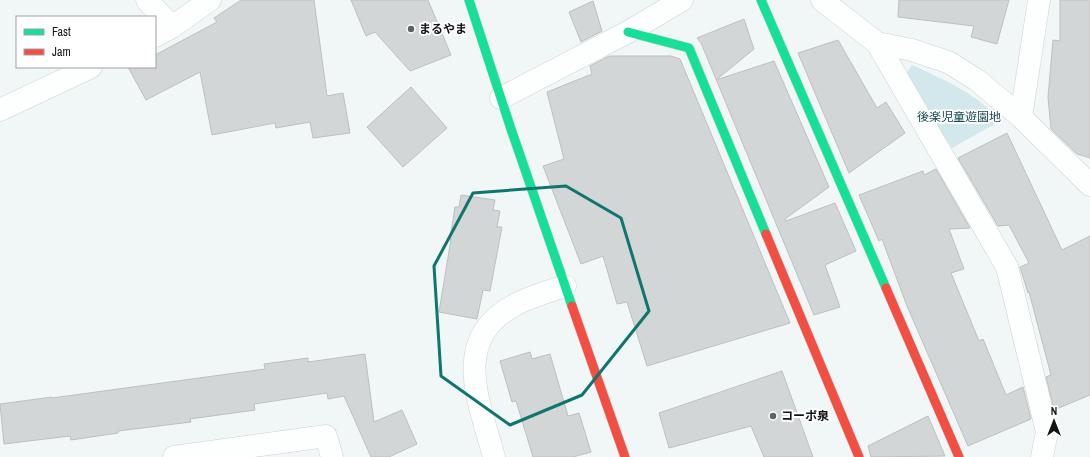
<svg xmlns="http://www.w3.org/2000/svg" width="1090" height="457" viewBox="0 0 1090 457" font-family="'Archivo Narrow','Noto Sans JP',sans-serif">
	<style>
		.green { fill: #d2e8ed }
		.building { fill: #d2d6d6; stroke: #bdc0c1 }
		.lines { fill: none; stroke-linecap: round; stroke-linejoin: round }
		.street-casing { stroke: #cdd1d2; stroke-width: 23 }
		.fast-casing { stroke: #cdd1d2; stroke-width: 10 }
		.jam-casing { stroke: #cdd1d2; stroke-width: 10 }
		.street { stroke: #fdfefe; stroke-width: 22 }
		.fast { stroke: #16e098; stroke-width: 9 }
		.jam { stroke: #f24e42; stroke-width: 9 }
		.marked { fill: none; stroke: #0f766e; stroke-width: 3; stroke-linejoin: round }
		.poi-dot { fill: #5f6263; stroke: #fff; stroke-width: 1.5 }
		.labels { text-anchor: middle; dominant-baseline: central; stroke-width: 4; stroke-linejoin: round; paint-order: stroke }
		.poi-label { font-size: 12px; font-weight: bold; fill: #111314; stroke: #fff; text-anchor: start }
		.park-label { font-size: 12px; fill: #144954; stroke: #fff }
	</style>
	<rect width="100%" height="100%" fill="#f1f6f7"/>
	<!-- green -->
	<path class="green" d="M 912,65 C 944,80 977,93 1000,121 L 952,148 L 905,75 Z"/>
	<!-- building -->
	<path class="building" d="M 241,0 L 314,0 L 327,96 L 343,93 L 350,133 L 313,138 L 310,122 L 276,128 L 275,123 L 212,135 L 200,72 L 146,100 L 128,67 L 155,67 L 155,55 L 217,22 L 214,18 Z
		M 351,0 L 428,0 L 451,55 L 410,71 L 375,32 L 366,36 Z
		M 899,0 L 1009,0 L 997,44 L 971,37 L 974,26 L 898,17 Z
		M 1060,0 L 1090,0 L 1090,158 L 1077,154 L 1051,129 L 1048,97 L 1053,40 L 1060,41 Z
		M 593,1 L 602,31 L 581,42 L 569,12 Z
		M 744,19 L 754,49 L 716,80 L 774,61 L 829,187 L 785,219 L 786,221 L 835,203 L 856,251 L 825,265 L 840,307 L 814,315 L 701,43 L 697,38 Z
		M 838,40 L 877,108 L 886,102 L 905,133 L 849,173 L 798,53 Z
		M 609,56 L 671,56 L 680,59 L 790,323 L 647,366 L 627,302 L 617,304 L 603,256 L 581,264 L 543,166 L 564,159 L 547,92 L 592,74 L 590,66 Z
		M 411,87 L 447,128 L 403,167 L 367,127 Z
		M 1007,133 L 1062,250 L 1090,236 L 1090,395 L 1054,410 L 1046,377 L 1051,375 L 1029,292 L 1028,293 L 1020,267 L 1029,263 L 1009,225 L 998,226 L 958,158 Z
		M 936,169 L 970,228 L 949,229 L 964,269 L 951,273 L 979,341 L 983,339 L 1006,395 L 1023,387 L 1031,419 L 968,446 L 907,306 L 882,239 L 879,241 L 859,195 L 923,171 L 924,175 Z
		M 461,195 L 495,200 L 493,210 L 500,211 L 497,227 L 502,227 L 490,291 L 483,290 L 477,319 L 439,312 L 451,239 L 450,239 L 455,207 L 459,207 Z
		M 530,352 L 532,359 L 550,354 L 568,416 L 579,413 L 591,452 L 573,457 L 533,457 L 516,401 L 512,402 L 500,361 Z
		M 365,354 L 374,422 L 402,410 L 417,444 L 389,457 L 371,457 L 344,396 L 328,399 L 327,393 L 254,404 L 255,410 L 190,419 L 191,422 L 118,431 L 118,433 L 71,440 L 70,436 L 4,444 L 0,404 L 52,397 L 52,398 L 265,369 L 264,364 L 308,358 L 308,362 Z
		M 782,371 L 813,457 L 764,457 L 751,426 L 669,448 L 659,413 Z
		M 928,416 L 945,456 L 871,457 L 868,446 Z"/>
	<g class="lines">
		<defs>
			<path id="street" d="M 147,0 L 172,27
				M 822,0 L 877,43 L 912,50 L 948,62 L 977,80 L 1021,117 L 1090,185
				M 155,36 L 172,27 L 210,0
				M 877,43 L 1007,267 L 1047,432 L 1042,457
				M 501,98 L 628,32 L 682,0
				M 0,110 L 91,67
				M 1021,117 L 1039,0
				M 174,457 L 326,436 L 332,457
				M 494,457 C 480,404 450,340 513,306 C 528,297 548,292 565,286"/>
			<path id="fast" d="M 469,0 L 511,129 L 572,306
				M 761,0 L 886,288
				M 628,32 L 689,48 L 766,234"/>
			<path id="jam" d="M 766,234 L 859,457
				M 886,288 L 959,457
				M 572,306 L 625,457"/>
		</defs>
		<!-- street casing -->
		<use href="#street" class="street-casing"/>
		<!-- fast casing -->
		<use href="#fast" class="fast-casing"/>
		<!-- jam casing -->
		<use href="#jam" class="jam-casing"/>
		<!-- street -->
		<use href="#street" class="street"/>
		<!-- fast -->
		<use href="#fast" class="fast"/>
		<!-- jam -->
		<use href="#jam" class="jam"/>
	</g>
	<!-- marked area -->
	<path class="marked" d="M 566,186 L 621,218 L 649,311 L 582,395 L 510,425 L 441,376 L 434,266 L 473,193 Z"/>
	<!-- markers -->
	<g class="poi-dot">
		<circle cx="411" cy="29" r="4"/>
		<circle cx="773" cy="416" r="4"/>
	</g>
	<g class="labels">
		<!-- poi labels -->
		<g class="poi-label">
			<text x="419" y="29">まるやま</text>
			<text x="781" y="416">コーポ泉</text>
		</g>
		<!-- park labels -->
		<g class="park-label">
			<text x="959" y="117">後楽児童遊園地</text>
		</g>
	</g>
	<!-- legend -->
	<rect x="16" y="16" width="140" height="52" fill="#ffffff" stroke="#a0a1a1"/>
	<rect x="24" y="29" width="20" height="6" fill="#16e098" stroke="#a0a1a1"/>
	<text x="52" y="36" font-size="12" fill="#111314">Fast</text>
	<rect x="24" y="49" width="20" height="6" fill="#f24e42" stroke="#a0a1a1"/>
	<text x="52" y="56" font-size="12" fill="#111314">Jam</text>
	<!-- north arrow -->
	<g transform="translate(1054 421)" stroke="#ffffff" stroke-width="3" paint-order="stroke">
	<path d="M0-3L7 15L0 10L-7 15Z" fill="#111314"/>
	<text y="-6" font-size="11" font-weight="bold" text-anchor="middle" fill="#111314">N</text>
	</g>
</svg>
